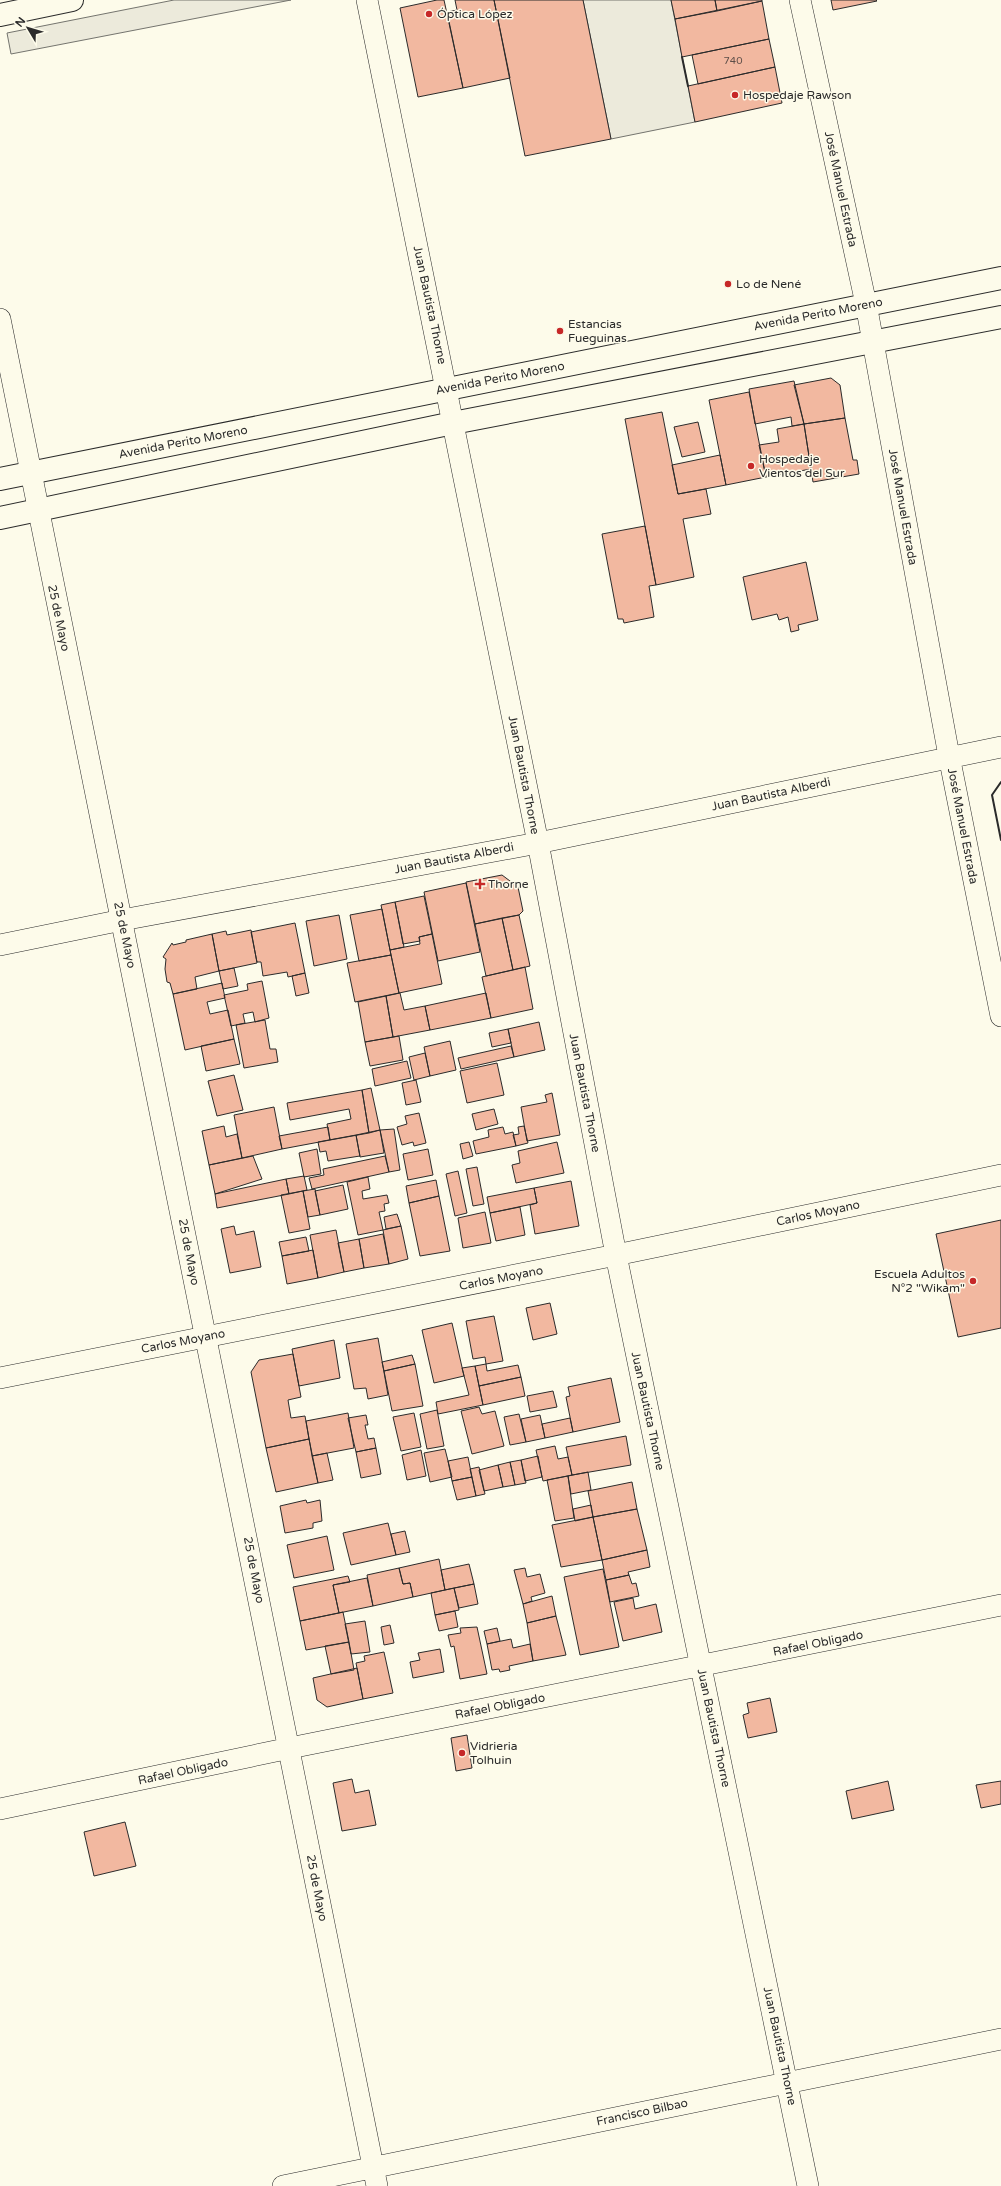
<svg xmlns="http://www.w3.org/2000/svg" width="1001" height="2186" viewBox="0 0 1001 2186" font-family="'Varela Round',sans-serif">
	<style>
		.parking { fill: #eceadb; stroke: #74746e }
		.building { fill: #f2b8a0; stroke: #2b2b2b }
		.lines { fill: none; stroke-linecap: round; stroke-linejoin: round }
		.minor-casing { stroke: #2b2b2b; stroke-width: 22 }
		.tertiary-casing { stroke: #2b2b2b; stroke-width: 24 }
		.secondary-casing { stroke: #2b2b2b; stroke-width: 24 }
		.minor { stroke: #fdfbea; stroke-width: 21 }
		.tertiary { stroke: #fdfbea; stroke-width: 22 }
		.secondary { stroke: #fdfbea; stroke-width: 22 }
		.wall { stroke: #2b2b2b; stroke-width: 2 }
		.poi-dot { fill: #c62828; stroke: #fdfbea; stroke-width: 1.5 }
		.labels { text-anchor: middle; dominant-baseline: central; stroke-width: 3; stroke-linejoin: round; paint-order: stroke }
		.number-label { font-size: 10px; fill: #5d4e48 }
		.poi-label { font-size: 12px; fill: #2b2b2b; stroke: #fdfbea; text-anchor: start }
		.street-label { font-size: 12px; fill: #2b2b2b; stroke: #fdfbea }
	</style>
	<rect width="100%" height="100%" fill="#fdfbea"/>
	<!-- parking -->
	<path class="parking" d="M 174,0 L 291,0 L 11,54 L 7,33 Z
		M 583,0 L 671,0 L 695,122 L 611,139 Z"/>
	<!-- building -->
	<path class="building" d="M 437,0 L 444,0 L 463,88 L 418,97 L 400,8 Z
		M 455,0 L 494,0 L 510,78 L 463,88 L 447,12 L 457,10 Z
		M 494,0 L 583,0 L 611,139 L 525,156 Z
		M 671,0 L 715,0 L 717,11 L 675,19 Z
		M 715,0 L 762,0 L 762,1 L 717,11 Z
		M 831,0 L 876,0 L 877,1 L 833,10 Z
		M 762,1 L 769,39 L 682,57 L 675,19 Z
		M 769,39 L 775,67 L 698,84 L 692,55 Z
		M 775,67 L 782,103 L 695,122 L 688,86 Z
		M 831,378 L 840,385 L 845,418 L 804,424 L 794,385 Z
		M 794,381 L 804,424 L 792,426 L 791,417 L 755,424 L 749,389 Z
		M 749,392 L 766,477 L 726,485 L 709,400 Z
		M 662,412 L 678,494 L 706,489 L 711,514 L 683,519 L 694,577 L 656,585 L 625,419 Z
		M 845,418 L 853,460 L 857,460 L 859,474 L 813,482 L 804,424 Z
		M 698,422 L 705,452 L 682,457 L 674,427 Z
		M 804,424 L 811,469 L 766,477 L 759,445 L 779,442 L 777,429 Z
		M 720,455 L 726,485 L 678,494 L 672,465 Z
		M 645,526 L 656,585 L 649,586 L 654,617 L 624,623 L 623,619 L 618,619 L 602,534 Z
		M 806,562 L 818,620 L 798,625 L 799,630 L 791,632 L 788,617 L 779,620 L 777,614 L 752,620 L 743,577 Z
		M 502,875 L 518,887 L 523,911 L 519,915 L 475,924 L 466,882 Z
		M 466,883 L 480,952 L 438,961 L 424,892 Z
		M 424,896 L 432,934 L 419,937 L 420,941 L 403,944 L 395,902 Z
		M 395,902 L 404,947 L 390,950 L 381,905 Z
		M 382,909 L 391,955 L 359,961 L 350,915 Z
		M 339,915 L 347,959 L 314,966 L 306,921 Z
		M 519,915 L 530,966 L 513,970 L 502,918 Z
		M 502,918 L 513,970 L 486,976 L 475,924 Z
		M 295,923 L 305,973 L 288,977 L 287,972 L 263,976 L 261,962 L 257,962 L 251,932 Z
		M 251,930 L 257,963 L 219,971 L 212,934 L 226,931 L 227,935 Z
		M 212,934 L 219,971 L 195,977 L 197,989 L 173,994 L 170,983 L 167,982 L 165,969 L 166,959 L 163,957 L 172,943 L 173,945 L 186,942 L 186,940 Z
		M 432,934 L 442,984 L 399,993 L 390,950 L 420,944 L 419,937 Z
		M 391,955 L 399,993 L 355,1002 L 347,963 Z
		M 525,967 L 533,1009 L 491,1018 L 482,977 Z
		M 234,968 L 238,986 L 223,989 L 219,971 Z
		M 305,973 L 309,993 L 296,996 L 292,976 Z
		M 262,981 L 269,1018 L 255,1022 L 253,1012 L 243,1014 L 245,1023 L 231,1026 L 224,995 L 248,990 L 247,984 Z
		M 222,983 L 225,998 L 207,1002 L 210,1014 L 228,1010 L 234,1039 L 185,1050 L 173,994 Z
		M 400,993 L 404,1010 L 425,1006 L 430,1030 L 393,1037 L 386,996 Z
		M 486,993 L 491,1018 L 430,1030 L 425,1006 Z
		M 386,996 L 393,1037 L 365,1042 L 358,1002 Z
		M 265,1020 L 270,1049 L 276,1049 L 278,1062 L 244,1068 L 236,1025 Z
		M 539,1022 L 545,1050 L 514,1057 L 508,1029 Z
		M 508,1029 L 511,1043 L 492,1047 L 489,1033 Z
		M 399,1036 L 403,1060 L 370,1066 L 365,1042 Z
		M 234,1039 L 240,1064 L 206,1071 L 201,1046 Z
		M 450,1041 L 456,1070 L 430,1076 L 424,1047 Z
		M 511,1046 L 514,1057 L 461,1069 L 458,1058 Z
		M 425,1053 L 430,1076 L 414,1080 L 409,1057 Z
		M 407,1061 L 411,1078 L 375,1086 L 372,1069 Z
		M 497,1063 L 504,1095 L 467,1103 L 460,1071 Z
		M 234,1075 L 243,1110 L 217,1116 L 208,1081 Z
		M 416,1080 L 421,1102 L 406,1105 L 402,1083 Z
		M 371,1088 L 380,1130 L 369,1133 L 362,1090 Z
		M 362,1090 L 369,1133 L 330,1140 L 327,1124 L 351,1119 L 349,1109 L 290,1120 L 287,1103 Z
		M 552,1093 L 560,1135 L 527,1141 L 521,1107 L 547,1102 L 545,1095 Z
		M 274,1107 L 282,1149 L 242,1158 L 234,1115 Z
		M 494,1109 L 498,1124 L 476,1130 L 472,1114 Z
		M 419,1113 L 426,1143 L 414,1146 L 413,1142 L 402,1145 L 397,1127 L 407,1124 L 405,1116 Z
		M 224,1126 L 226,1137 L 237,1134 L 242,1158 L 209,1165 L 202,1131 Z
		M 524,1126 L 528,1143 L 516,1146 L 513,1135 L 519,1134 L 518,1127 Z
		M 328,1127 L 330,1140 L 282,1149 L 279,1136 Z
		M 503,1127 L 505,1134 L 513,1132 L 516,1146 L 476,1154 L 473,1141 L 489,1137 L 488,1130 Z
		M 394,1129 L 400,1170 L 389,1172 L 380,1130 Z
		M 380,1130 L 384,1153 L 360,1157 L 356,1135 Z
		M 356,1135 L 360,1156 L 328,1161 L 326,1151 L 320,1152 L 318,1142 Z
		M 469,1142 L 473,1156 L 463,1159 L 460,1144 Z
		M 557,1142 L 564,1173 L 516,1183 L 512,1165 L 520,1163 L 518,1151 Z
		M 317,1149 L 321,1174 L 304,1177 L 299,1153 Z
		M 428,1149 L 433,1175 L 408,1180 L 403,1154 Z
		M 253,1156 L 262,1179 L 215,1194 L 209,1165 Z
		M 385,1156 L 389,1172 L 312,1189 L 309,1178 L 324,1175 L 323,1169 Z
		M 477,1167 L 484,1204 L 473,1206 L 466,1169 Z
		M 458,1171 L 467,1213 L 455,1216 L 446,1174 Z
		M 304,1176 L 307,1190 L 289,1194 L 286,1179 Z
		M 368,1177 L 370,1189 L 362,1191 L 363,1199 L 387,1195 L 389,1203 L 384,1204 L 385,1211 L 379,1212 L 383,1230 L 358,1235 L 347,1182 Z
		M 286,1179 L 289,1194 L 217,1208 L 215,1194 Z
		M 436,1180 L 439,1196 L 409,1203 L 406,1186 Z
		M 571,1181 L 579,1226 L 535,1234 L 530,1205 L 537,1203 L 534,1188 Z
		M 343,1185 L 348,1209 L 320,1215 L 315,1191 Z
		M 534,1188 L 537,1203 L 490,1213 L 487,1197 Z
		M 315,1189 L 320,1215 L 308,1217 L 303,1191 Z
		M 303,1191 L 310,1229 L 289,1233 L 281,1195 Z
		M 439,1196 L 450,1251 L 420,1256 L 409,1203 Z
		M 520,1207 L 525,1235 L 496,1241 L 490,1213 Z
		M 485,1212 L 491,1243 L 463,1248 L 458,1218 Z
		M 397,1214 L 401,1226 L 386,1229 L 384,1217 Z
		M 1001,1220 L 1001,1328 L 958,1337 L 936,1234 Z
		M 234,1226 L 236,1235 L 254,1231 L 261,1267 L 230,1273 L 221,1229 Z
		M 401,1226 L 408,1259 L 389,1264 L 383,1230 Z
		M 336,1230 L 344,1272 L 318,1278 L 310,1235 Z
		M 383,1234 L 389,1264 L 364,1268 L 359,1239 Z
		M 306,1237 L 309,1251 L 282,1256 L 279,1242 Z
		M 359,1239 L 364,1268 L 344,1272 L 338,1243 Z
		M 313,1250 L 318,1278 L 287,1284 L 282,1256 Z
		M 550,1303 L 557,1334 L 533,1340 L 526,1308 Z
		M 494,1316 L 503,1361 L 486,1364 L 485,1357 L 473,1359 L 466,1321 Z
		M 452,1323 L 464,1376 L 434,1383 L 422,1330 Z
		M 378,1338 L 388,1395 L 368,1399 L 366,1388 L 354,1389 L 346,1344 Z
		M 334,1340 L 340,1378 L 299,1386 L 292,1349 Z
		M 293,1354 L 301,1397 L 288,1400 L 291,1418 L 305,1416 L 309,1439 L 266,1448 L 251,1372 L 259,1360 Z
		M 412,1355 L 415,1364 L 384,1371 L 382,1362 Z
		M 415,1364 L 423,1406 L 392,1411 L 384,1371 Z
		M 486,1364 L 487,1371 L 518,1365 L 521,1377 L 479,1386 L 475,1366 Z
		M 475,1366 L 483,1405 L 438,1414 L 436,1402 L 469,1395 L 462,1368 Z
		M 521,1377 L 525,1396 L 483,1405 L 479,1386 Z
		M 611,1378 L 620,1422 L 573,1432 L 566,1397 L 570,1396 L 568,1387 Z
		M 553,1391 L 557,1407 L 530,1412 L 527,1396 Z
		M 479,1407 L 482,1414 L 495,1411 L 504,1446 L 472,1454 L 461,1411 Z
		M 437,1410 L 444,1446 L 427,1449 L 420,1414 Z
		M 348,1413 L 354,1448 L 312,1456 L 306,1421 Z
		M 414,1413 L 421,1447 L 401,1451 L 393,1417 Z
		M 519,1414 L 526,1442 L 510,1445 L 504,1417 Z
		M 366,1415 L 368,1425 L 365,1425 L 368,1439 L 374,1438 L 376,1448 L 356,1452 L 348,1418 Z
		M 540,1415 L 545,1438 L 526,1442 L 521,1419 Z
		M 570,1418 L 573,1432 L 545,1438 L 542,1424 Z
		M 626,1436 L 631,1465 L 572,1475 L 566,1447 Z
		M 309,1439 L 318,1483 L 276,1492 L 266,1448 Z
		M 555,1446 L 558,1459 L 568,1457 L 572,1475 L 543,1481 L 536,1450 Z
		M 376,1448 L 381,1474 L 361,1478 L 356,1452 Z
		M 445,1449 L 452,1477 L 430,1482 L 424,1453 Z
		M 421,1450 L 426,1476 L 407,1480 L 402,1455 Z
		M 327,1453 L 333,1480 L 318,1483 L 312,1456 Z
		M 538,1456 L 542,1477 L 525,1481 L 521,1460 Z
		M 468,1457 L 472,1477 L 452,1481 L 448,1461 Z
		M 521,1460 L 526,1483 L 515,1485 L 510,1462 Z
		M 510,1462 L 515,1485 L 503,1487 L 498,1465 Z
		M 498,1465 L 503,1487 L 484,1491 L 479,1470 Z
		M 479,1467 L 485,1494 L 476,1496 L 470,1469 Z
		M 588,1472 L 591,1490 L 571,1494 L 568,1476 Z
		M 568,1476 L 574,1518 L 555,1521 L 547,1480 Z
		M 472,1477 L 476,1496 L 457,1500 L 452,1481 Z
		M 632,1482 L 637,1509 L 593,1517 L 588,1491 Z
		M 306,1500 L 307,1503 L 320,1500 L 322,1521 L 313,1523 L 313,1528 L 285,1533 L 280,1506 Z
		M 591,1505 L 593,1517 L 575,1521 L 573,1509 Z
		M 637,1509 L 647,1550 L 602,1560 L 593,1517 Z
		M 593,1517 L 602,1560 L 561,1567 L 552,1525 Z
		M 388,1523 L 396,1555 L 351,1565 L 343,1533 Z
		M 405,1531 L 410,1552 L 396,1555 L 391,1534 Z
		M 327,1536 L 334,1570 L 294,1578 L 287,1545 Z
		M 647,1550 L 650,1567 L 628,1572 L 629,1575 L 606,1580 L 602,1560 Z
		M 439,1559 L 445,1590 L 413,1597 L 410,1583 L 403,1584 L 399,1568 Z
		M 469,1564 L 474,1584 L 445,1590 L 441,1570 Z
		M 399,1568 L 403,1584 L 410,1583 L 413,1597 L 373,1606 L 367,1575 Z
		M 525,1568 L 527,1577 L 540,1574 L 545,1593 L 531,1597 L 532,1601 L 523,1604 L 514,1570 Z
		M 603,1569 L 619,1647 L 580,1655 L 564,1577 Z
		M 629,1575 L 632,1584 L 636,1583 L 639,1596 L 610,1602 L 606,1580 Z
		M 348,1576 L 350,1582 L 333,1585 L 339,1613 L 300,1621 L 293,1587 Z
		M 367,1578 L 373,1606 L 339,1613 L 333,1585 Z
		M 474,1584 L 478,1604 L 459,1608 L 454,1588 Z
		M 454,1588 L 459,1610 L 435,1615 L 431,1593 Z
		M 552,1596 L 556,1616 L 527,1623 L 523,1604 Z
		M 633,1598 L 635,1609 L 656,1604 L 662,1632 L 623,1641 L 614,1602 Z
		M 455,1611 L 458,1627 L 439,1631 L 435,1615 Z
		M 343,1612 L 349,1642 L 306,1650 L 300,1621 Z
		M 556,1616 L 566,1655 L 533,1661 L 527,1623 Z
		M 365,1621 L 370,1652 L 351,1654 L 345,1624 Z
		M 390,1625 L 394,1643 L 384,1645 L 381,1627 Z
		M 477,1627 L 487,1674 L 460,1679 L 454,1646 L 451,1647 L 448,1635 L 461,1633 L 460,1628 Z
		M 497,1628 L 500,1641 L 487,1644 L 484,1631 Z
		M 511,1639 L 513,1648 L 530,1644 L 533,1661 L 509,1666 L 510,1670 L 500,1672 L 499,1669 L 492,1670 L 487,1644 Z
		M 349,1642 L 354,1670 L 331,1674 L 325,1646 Z
		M 440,1649 L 444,1672 L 413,1678 L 410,1662 L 420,1660 L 418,1653 Z
		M 384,1652 L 393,1693 L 363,1699 L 356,1663 L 365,1661 L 364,1656 Z
		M 357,1668 L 363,1699 L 327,1707 L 317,1700 L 313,1678 Z
		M 770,1698 L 777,1732 L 748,1738 L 743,1715 L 749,1713 L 747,1703 Z
		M 467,1735 L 472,1768 L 456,1771 L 451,1738 Z
		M 352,1779 L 355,1793 L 369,1790 L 376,1825 L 342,1831 L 333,1783 Z
		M 888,1781 L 894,1810 L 852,1819 L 846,1791 Z
		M 1001,1781 L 1001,1804 L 981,1808 L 976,1785 Z
		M 125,1822 L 136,1866 L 94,1876 L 84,1832 Z"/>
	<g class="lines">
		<defs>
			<path id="minor" d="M 367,0 L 538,843 L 616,1255 L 808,2186
				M 800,0 L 866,304 L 949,756 L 1001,1016
				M 0,319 L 377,2186
				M 0,945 L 122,920 L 538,843 L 1001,747
				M 0,1378 L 616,1255 L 1001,1175
				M 0,1809 L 290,1748 L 1001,1605
				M 283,2186 L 1001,2039"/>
			<path id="tertiary" d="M 0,479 L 1001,278
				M 0,518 L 453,423 L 1001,317"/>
			<path id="secondary" d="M 0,15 L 72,0"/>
		</defs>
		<!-- minor casing -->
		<use href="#minor" class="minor-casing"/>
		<!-- tertiary casing -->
		<use href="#tertiary" class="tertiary-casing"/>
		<!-- secondary casing -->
		<use href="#secondary" class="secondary-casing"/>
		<!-- minor -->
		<use href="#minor" class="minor"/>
		<!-- tertiary -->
		<use href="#tertiary" class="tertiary"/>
		<!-- secondary -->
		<use href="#secondary" class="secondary"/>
		<!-- wall -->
		<path class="wall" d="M 682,57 L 688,86
			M 1001,782 L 992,795 L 1001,840"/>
	</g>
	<!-- markers -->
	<g class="poi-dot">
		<circle cx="429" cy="14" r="4"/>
		<circle cx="735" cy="95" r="4"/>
		<circle cx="728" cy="284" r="4"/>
		<circle cx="560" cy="331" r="4"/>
		<circle cx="751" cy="466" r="4"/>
		<path d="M478 878h4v4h4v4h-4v4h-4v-4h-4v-4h4z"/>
		<circle cx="973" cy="1281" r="4"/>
		<circle cx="462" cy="1753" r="4"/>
	</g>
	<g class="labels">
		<!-- number labels -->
		<g class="number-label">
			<text x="733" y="61">740</text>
		</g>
		<!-- poi labels -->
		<g class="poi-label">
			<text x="437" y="14">Óptica López</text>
			<text x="743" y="95">Hospedaje Rawson</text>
			<text x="736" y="284">Lo de Nené</text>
			<text x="568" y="324">Estancias<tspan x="568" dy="14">Fueguinas</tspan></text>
			<text x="759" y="459">Hospedaje<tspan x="759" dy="14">Vientos del Sur</tspan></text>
			<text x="488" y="884">Thorne</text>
			<text x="965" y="1274" text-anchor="end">Escuela Adultos<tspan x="965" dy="14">N°2 "Wikam"</tspan></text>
			<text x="470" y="1746">Vidrieria<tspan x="470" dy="14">Tolhuin</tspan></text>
		</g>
		<!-- street labels -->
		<g class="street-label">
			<text transform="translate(841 189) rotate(78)">José Manuel Estrada</text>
			<text transform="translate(430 305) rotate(78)">Juan Bautista Thorne</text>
			<text transform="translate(818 314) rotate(-11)">Avenida Perito Moreno</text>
			<text transform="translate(500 378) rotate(-11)">Avenida Perito Moreno</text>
			<text transform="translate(183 442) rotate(-11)">Avenida Perito Moreno</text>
			<text transform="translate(903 507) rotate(80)">José Manuel Estrada</text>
			<text transform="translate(59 618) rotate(78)">25 de Mayo</text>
			<text transform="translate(524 775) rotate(79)">Juan Bautista Thorne</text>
			<text transform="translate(771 794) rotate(-12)">Juan Bautista Alberdi</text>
			<text transform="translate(963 826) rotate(79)">José Manuel Estrada</text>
			<text transform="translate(454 858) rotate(-11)">Juan Bautista Alberdi</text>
			<text transform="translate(125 935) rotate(78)">25 de Mayo</text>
			<text transform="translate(585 1093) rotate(79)">Juan Bautista Thorne</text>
			<text transform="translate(818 1213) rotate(-12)">Carlos Moyano</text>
			<text transform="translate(189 1252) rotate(79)">25 de Mayo</text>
			<text transform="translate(501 1278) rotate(-11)">Carlos Moyano</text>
			<text transform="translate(183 1341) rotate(-11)">Carlos Moyano</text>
			<text transform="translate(648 1411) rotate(78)">Juan Bautista Thorne</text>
			<text transform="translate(254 1570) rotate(79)">25 de Mayo</text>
			<text transform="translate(818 1643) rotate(-11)">Rafael Obligado</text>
			<text transform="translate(500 1706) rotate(-11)">Rafael Obligado</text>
			<text transform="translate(714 1728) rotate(78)">Juan Bautista Thorne</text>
			<text transform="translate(183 1771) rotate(-12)">Rafael Obligado</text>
			<text transform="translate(317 1888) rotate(79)">25 de Mayo</text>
			<text transform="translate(780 2046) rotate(78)">Juan Bautista Thorne</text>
			<text transform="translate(642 2112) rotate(-12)">Francisco Bilbao</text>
		</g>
	</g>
	<!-- north arrow -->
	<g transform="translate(28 28) rotate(308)" stroke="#fdfbea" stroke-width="3" paint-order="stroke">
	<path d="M0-3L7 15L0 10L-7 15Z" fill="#2b2b2b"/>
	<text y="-6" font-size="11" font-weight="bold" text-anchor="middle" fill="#2b2b2b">N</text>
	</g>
</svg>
